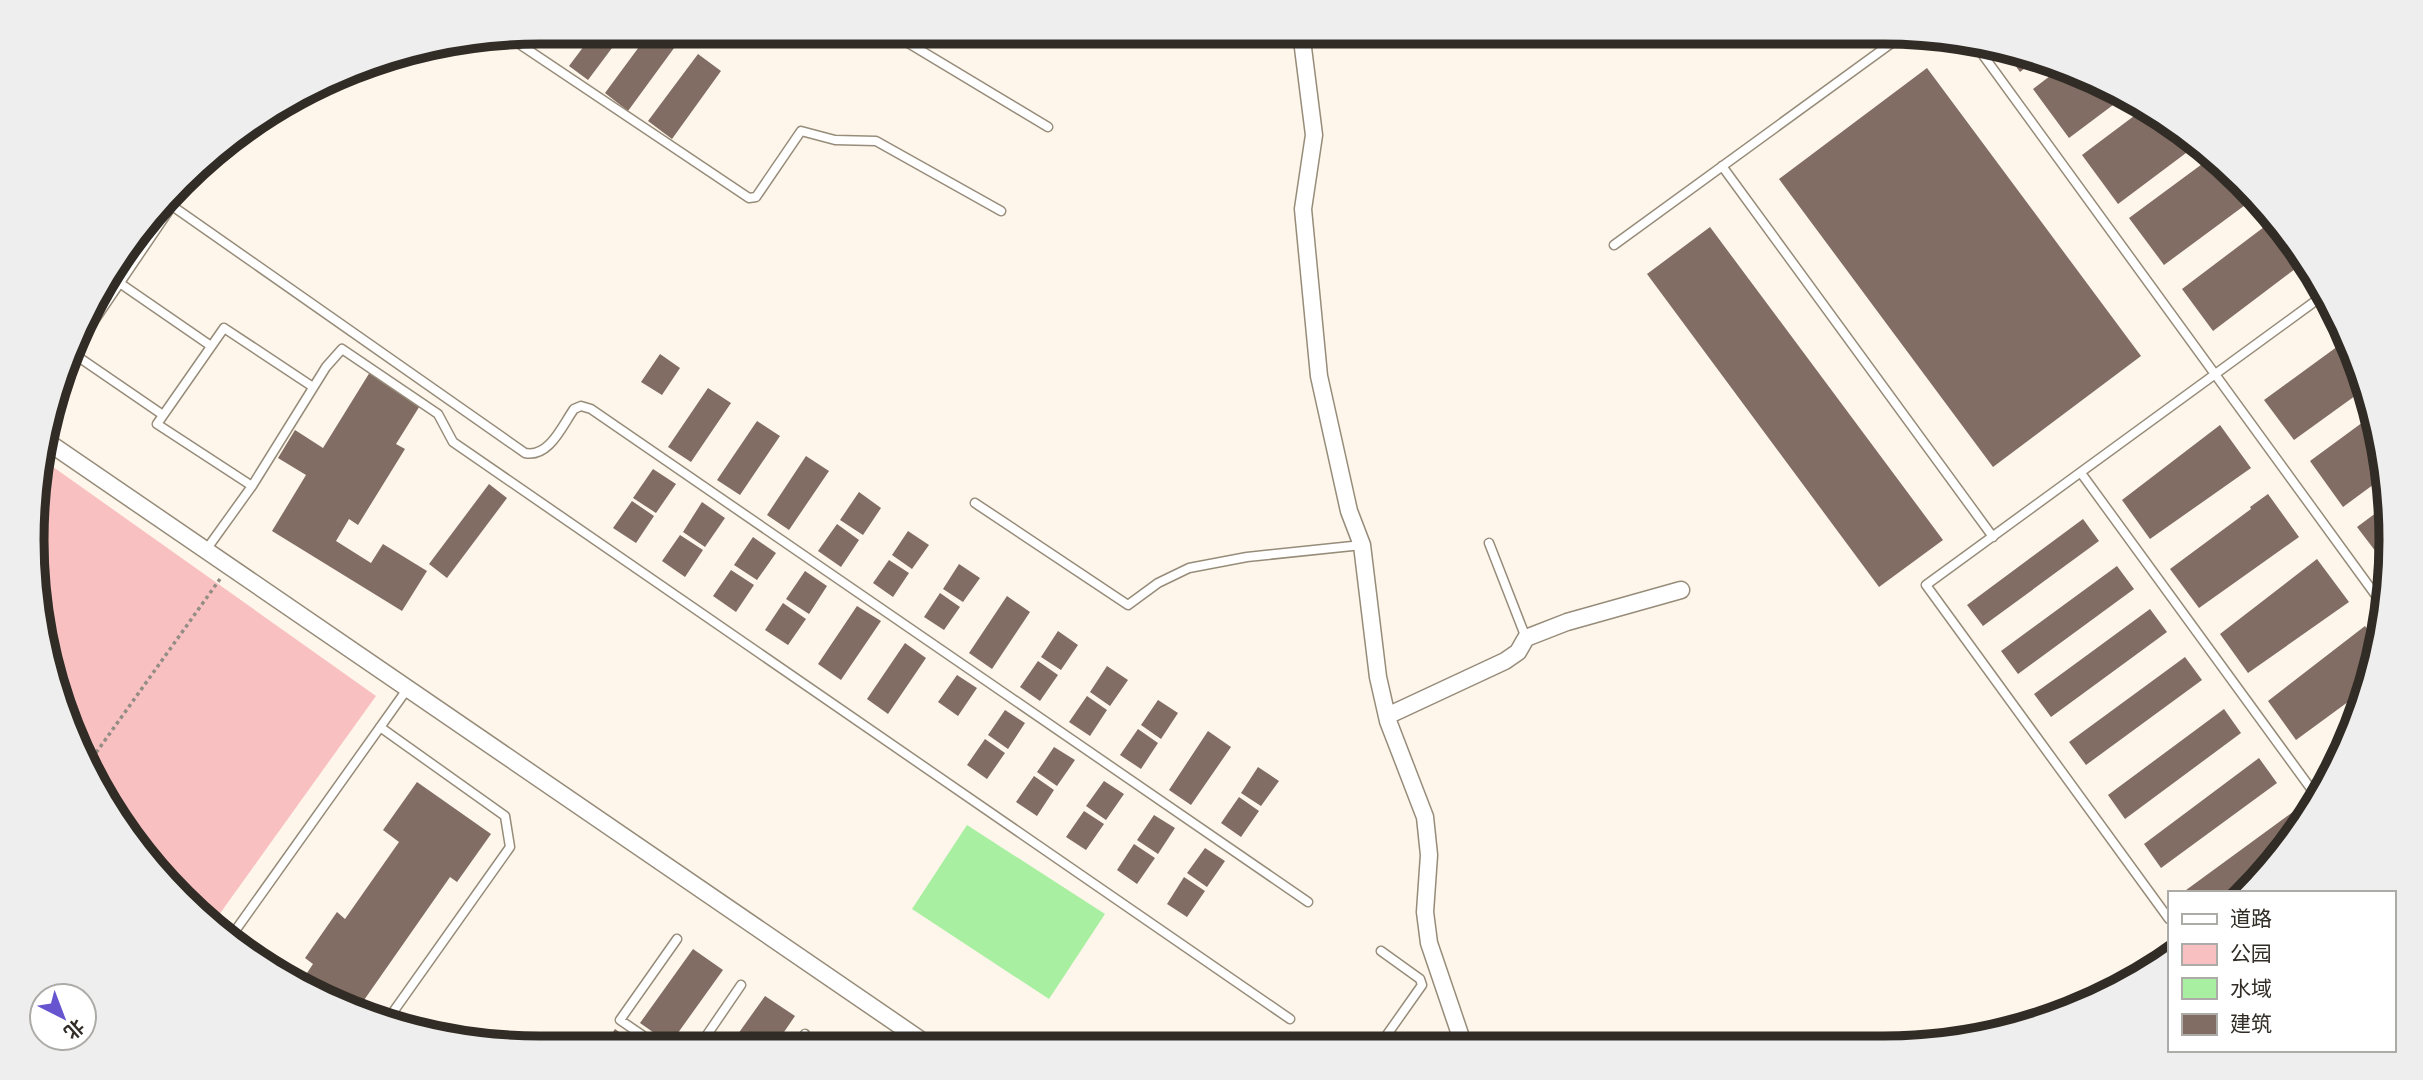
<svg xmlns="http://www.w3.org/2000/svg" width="2423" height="1080" viewBox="0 0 2423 1080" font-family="Cabin,'Noto Sans SC',sans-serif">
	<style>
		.green { fill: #f9c0c1 }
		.water { fill: #a8efa1 }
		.building { fill: #816d63 }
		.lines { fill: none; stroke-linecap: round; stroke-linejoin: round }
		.lane-casing { stroke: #978c7a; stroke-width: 11 }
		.street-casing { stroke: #978c7a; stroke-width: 19 }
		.path { stroke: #938d84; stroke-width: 3.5; stroke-dasharray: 3.5 3.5; stroke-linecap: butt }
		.lane { stroke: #fff; stroke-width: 8 }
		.street { stroke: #fff; stroke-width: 16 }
		.rim { fill: none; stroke: #312c25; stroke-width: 9 }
	</style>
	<rect width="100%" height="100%" fill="#fef6ea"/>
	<!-- green -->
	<path class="green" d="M 49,464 L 376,696 L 211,926 L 99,794 L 41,639 L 32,540 L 37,481 Z"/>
	<!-- water -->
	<path class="water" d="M 967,825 L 1105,914 L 1049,999 L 912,909 Z"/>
	<!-- building -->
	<path class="building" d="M 540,32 L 551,32 L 539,48 L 521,35 Z
		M 585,32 L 624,32 L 588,80 L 569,66 L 587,42 L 581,37 Z
		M 650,32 L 661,32 L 677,44 L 628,111 L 605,93 Z
		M 2002,47 L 2038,58 L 2020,72 Z
		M 698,54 L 721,71 L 672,139 L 648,121 Z
		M 2063,66 L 2125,96 L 2069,138 L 2033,89 Z
		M 1927,68 L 2141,356 L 1993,467 L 1779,179 Z
		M 2146,107 L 2165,117 L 2198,144 L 2118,204 L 2082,155 Z
		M 2213,156 L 2242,180 L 2256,197 L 2164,265 L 2129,218 Z
		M 2279,225 L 2307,260 L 2213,331 L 2182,289 L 2264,227 L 2268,233 Z
		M 1710,227 L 1943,540 L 1879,587 L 1647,274 Z
		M 2349,338 L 2366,388 L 2294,440 L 2264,400 Z
		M 660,354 L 680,368 L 662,395 L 641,382 Z
		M 370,372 L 421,404 L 396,444 L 405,449 L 358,525 L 349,519 L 336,541 L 371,563 L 383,544 L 427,571 L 402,611 L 272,531 L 306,475 L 278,458 L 295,430 L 323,448 Z
		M 708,388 L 731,403 L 691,462 L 668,447 Z
		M 2374,414 L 2382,440 L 2385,476 L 2343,507 L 2310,461 Z
		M 757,421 L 780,436 L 740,495 L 717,480 Z
		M 2220,425 L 2251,468 L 2150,539 L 2122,500 Z
		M 806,456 L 829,471 L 789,530 L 767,515 Z
		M 653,469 L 676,484 L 656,513 L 633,498 Z
		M 489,484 L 507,498 L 447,578 L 429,564 Z
		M 859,492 L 881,508 L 863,535 L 840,520 Z
		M 2268,494 L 2299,537 L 2199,608 L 2170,569 L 2251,509 L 2250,507 Z
		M 632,501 L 654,516 L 636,543 L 613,528 Z
		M 702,502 L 725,518 L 705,547 L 683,532 Z
		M 2388,504 L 2391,540 L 2389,569 L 2357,527 Z
		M 2083,519 L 2099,541 L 1983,626 L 1967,605 Z
		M 837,524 L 859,540 L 841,567 L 818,551 Z
		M 908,531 L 929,545 L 912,569 L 892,555 Z
		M 680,535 L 703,550 L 685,577 L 662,561 Z
		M 753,537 L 776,553 L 757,580 L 734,565 Z
		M 2317,559 L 2349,602 L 2248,673 L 2220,634 Z
		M 889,560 L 909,573 L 893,597 L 873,583 Z
		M 959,564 L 980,578 L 963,602 L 943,589 Z
		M 2117,566 L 2134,589 L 2018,674 L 2001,651 Z
		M 731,570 L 754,585 L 736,612 L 713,596 Z
		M 805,571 L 827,586 L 809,614 L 786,599 Z
		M 940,593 L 960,607 L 944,630 L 924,617 Z
		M 1007,596 L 1030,612 L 992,669 L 969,653 Z
		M 783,603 L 806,619 L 788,645 L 765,630 Z
		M 857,606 L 881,621 L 841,680 L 818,664 Z
		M 2150,609 L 2167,632 L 2051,717 L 2034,694 Z
		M 2365,626 L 2380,646 L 2367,688 L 2296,740 L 2268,701 Z
		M 1058,631 L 1078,645 L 1061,670 L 1041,657 Z
		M 905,643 L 926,658 L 888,714 L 867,699 Z
		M 2185,657 L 2202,680 L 2086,765 L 2069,742 Z
		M 1038,661 L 1058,675 L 1040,701 L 1020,687 Z
		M 1107,666 L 1128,680 L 1110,706 L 1090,692 Z
		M 957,675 L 977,688 L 958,716 L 938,702 Z
		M 1087,696 L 1107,710 L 1090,736 L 1069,722 Z
		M 1158,700 L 1178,713 L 1161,739 L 1141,725 Z
		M 2224,709 L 2241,733 L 2125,819 L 2108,795 Z
		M 1005,710 L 1025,723 L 1008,749 L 988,735 Z
		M 1138,729 L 1158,743 L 1141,769 L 1120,755 Z
		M 1208,731 L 1231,747 L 1191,805 L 1169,790 Z
		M 985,739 L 1005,753 L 987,779 L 967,765 Z
		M 1054,747 L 1075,760 L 1057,786 L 1037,772 Z
		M 2343,752 L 2327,780 L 2319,769 Z
		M 2259,758 L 2277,783 L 2161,868 L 2144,844 Z
		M 1258,767 L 1279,781 L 1261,806 L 1241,793 Z
		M 1034,776 L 1054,790 L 1037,816 L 1016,802 Z
		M 1104,781 L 1124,794 L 1106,820 L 1086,806 Z
		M 417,782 L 491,834 L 457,882 L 450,877 L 355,1013 L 301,982 L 313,964 L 305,958 L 337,912 L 345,919 L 399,842 L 383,830 Z
		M 1239,797 L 1259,811 L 1241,837 L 1221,823 Z
		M 2297,809 L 2304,819 L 2287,849 L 2231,893 L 2182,893 Z
		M 1084,811 L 1104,824 L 1086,850 L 1066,837 Z
		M 1154,815 L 1175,828 L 1158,854 L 1137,840 Z
		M 1134,844 L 1155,858 L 1137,884 L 1117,870 Z
		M 1205,848 L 1225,861 L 1207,887 L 1187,873 Z
		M 1184,877 L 1205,891 L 1187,917 L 1167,904 Z
		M 693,949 L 723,970 L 670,1044 L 640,1023 Z
		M 765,996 L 795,1016 L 773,1048 L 728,1048 Z
		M 615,1029 L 642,1048 L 602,1048 Z
		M 832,1041 L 841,1048 L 827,1048 Z"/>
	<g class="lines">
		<defs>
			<path id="lane" d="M 890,32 L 1048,127
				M 509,37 L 749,198 L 756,197 L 801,131 L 835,140 L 876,141 L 1001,211
				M 1972,40 L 2385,608
				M 1722,166 L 1993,537
				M 168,203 L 525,453 C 549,458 562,426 574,409 L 581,406 L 591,409 L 1308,902
				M 1614,245 L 1904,34
				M 108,275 L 211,346
				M 74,354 L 163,415
				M 2081,473 L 2317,797
				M 252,486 L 157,424 L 224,328 L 313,387
				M 975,503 L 1128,605 L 1158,583 L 1189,568 L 1247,557 L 1362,545
				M 1489,543 L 1526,638
				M 206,550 L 252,486 L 326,367 L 342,349 L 438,414 L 453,442 L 1290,1019
				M 380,727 L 505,816 L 510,847 L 386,1022
				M 2169,919 L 1926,585 L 2325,294
				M 230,938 L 408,688
				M 1379,1046 L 1422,985 L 1420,979 L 1381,951
				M 661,1048 L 620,1020 L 677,939
				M 698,1048 L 741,985
				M 796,1048 L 805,1034"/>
			<path id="street" d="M 1301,32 L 1314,135 L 1303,209 L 1319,376 L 1349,511 L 1362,545 L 1378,677 L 1388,721 L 1425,817 L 1429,855 L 1425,912 L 1429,943 L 1464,1046
				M 83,330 L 180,187
				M 42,438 L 931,1047
				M 1387,716 L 1505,661 L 1518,652 L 1526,638 L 1567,622 L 1681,590"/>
		</defs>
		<!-- lane casing -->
		<use href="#lane" class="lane-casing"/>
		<!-- street casing -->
		<use href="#street" class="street-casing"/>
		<!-- path -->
		<path class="path" d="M 88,764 L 220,579"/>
		<!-- lane -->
		<use href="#lane" class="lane"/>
		<!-- street -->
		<use href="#street" class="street"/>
	</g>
	<!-- crop -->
	<path d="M0 0H2423V1080H0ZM540 44H1883A496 496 0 0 1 2379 540V540A496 496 0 0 1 1883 1036H540A496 496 0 0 1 44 540V540A496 496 0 0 1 540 44Z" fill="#efeeee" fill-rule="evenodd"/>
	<path class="rim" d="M540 44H1883A496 496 0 0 1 2379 540V540A496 496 0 0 1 1883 1036H540A496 496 0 0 1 44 540V540A496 496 0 0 1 540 44Z"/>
	<!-- legend -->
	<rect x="2168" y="891" width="228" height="161" fill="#ffffff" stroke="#adaba8" stroke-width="2"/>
	<rect x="2182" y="914" width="35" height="10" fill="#ffffff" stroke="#adaba8" stroke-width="2"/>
	<text x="2230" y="926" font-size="21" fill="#312c25">道路</text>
	<rect x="2182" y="944" width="35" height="21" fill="#f9c0c1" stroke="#adaba8" stroke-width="2"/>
	<text x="2230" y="961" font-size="21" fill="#312c25">公园</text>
	<rect x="2182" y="978" width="35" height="21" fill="#a8efa1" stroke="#adaba8" stroke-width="2"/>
	<text x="2230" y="996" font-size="21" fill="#312c25">水域</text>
	<rect x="2182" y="1014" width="35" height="21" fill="#816d63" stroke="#adaba8" stroke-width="2"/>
	<text x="2230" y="1031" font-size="21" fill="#312c25">建筑</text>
	<!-- north arrow -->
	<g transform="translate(63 1017) rotate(138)"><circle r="33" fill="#ffffff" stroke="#adaba8" stroke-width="2"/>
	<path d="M0-5L12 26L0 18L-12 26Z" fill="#6655cf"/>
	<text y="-10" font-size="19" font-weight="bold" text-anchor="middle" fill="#312c25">北</text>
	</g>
</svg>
